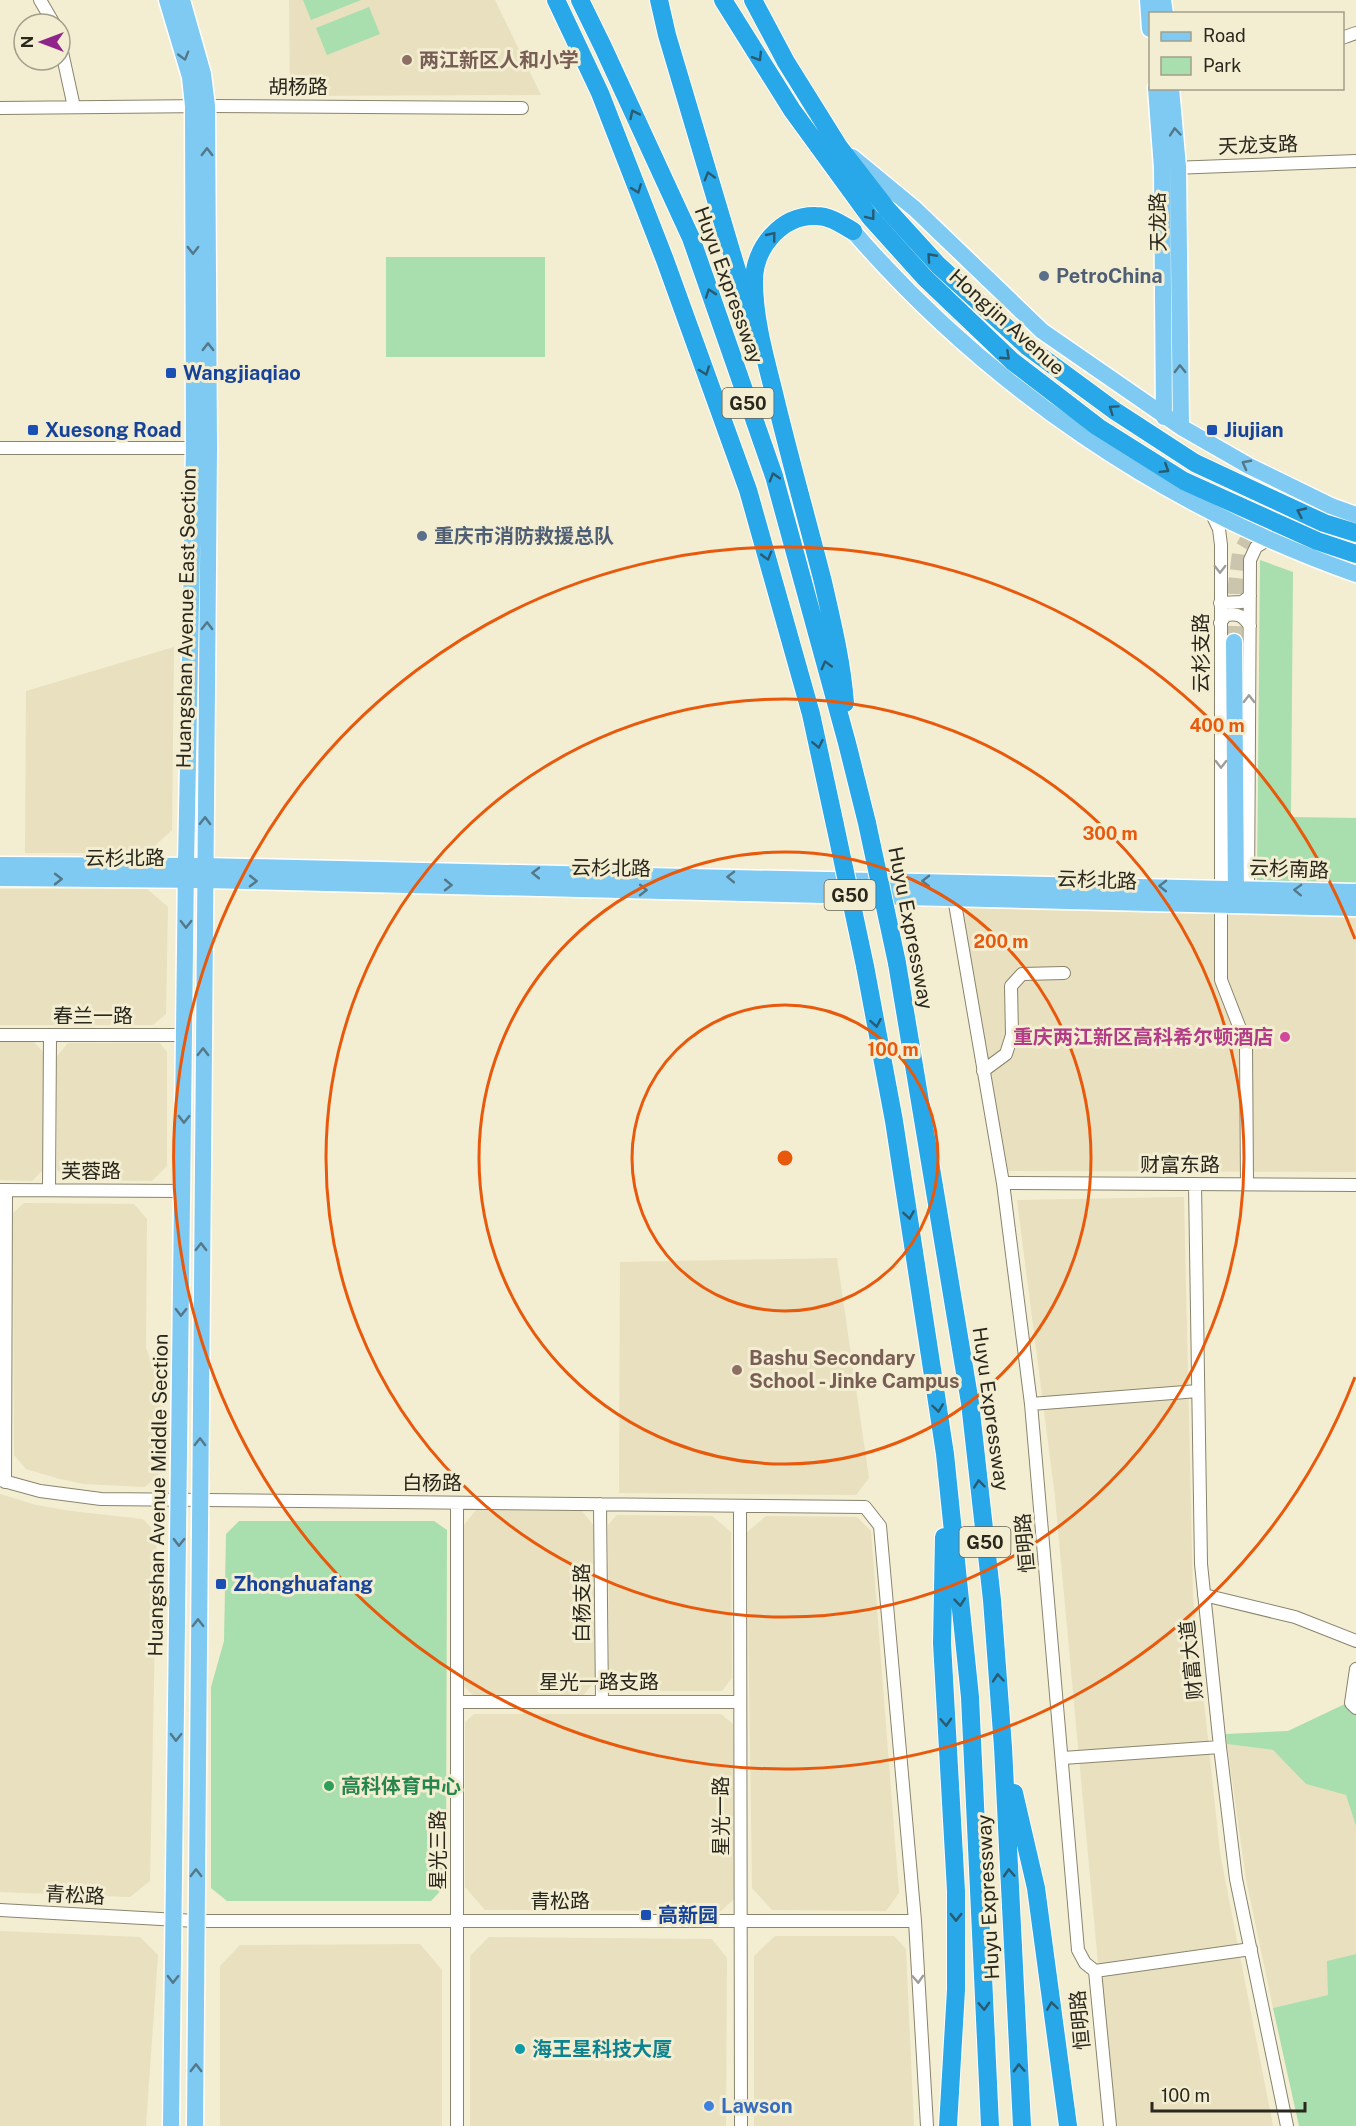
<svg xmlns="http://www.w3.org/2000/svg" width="1356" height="2126" viewBox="0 0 1356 2126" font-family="'Public Sans','Noto Sans SC',sans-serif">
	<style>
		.built { fill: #e8e0be }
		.green { fill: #a9deae }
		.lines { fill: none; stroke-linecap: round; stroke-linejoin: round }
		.major-tunnel { stroke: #cbc5ae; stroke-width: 16; stroke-dasharray: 16 8; stroke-linecap: butt }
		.minor-casing { stroke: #8a846c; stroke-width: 14 }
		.major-casing { stroke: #fff; stroke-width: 19 }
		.highway-casing { stroke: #fff; stroke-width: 20 }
		.minor { stroke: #fff; stroke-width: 12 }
		.major { stroke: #7ecaf2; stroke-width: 16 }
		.highway { stroke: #28a7e9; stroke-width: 18 }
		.highway-bridge-casing { stroke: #fff; stroke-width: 20; stroke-linecap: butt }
		.highway-bridge { stroke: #28a7e9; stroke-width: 18 }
		.oneway { stroke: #547888 }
		.oneway2 { stroke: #295a6f }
		.oneway3 { stroke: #9f9e99 }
		.ring { fill: none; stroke: #e8590c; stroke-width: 3 }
		.education-dot { fill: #8d6e63; stroke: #f3edd2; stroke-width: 2 }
		.service-dot { fill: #5c6f8a; stroke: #f3edd2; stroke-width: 2 }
		.transit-dot { fill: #1a4fb4; stroke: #f3edd2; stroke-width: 2 }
		.hotel-dot { fill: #d1479c; stroke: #f3edd2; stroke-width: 2 }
		.leisure-dot { fill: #2e9e5b; stroke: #f3edd2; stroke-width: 2 }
		.culture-dot { fill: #0f9aa8; stroke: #f3edd2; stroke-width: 2 }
		.shop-dot { fill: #3f7fe0; stroke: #f3edd2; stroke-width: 2 }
		.labels { text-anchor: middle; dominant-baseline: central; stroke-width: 6; stroke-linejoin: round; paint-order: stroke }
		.shield { fill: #f3edd2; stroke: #666253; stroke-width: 1.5 }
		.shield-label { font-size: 18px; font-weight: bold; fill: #2a271d }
		.education-label { font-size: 20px; font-weight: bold; fill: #785e54; stroke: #f3edd2; text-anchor: start }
		.street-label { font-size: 20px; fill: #2a271d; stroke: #f3edd2 }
		.service-label { font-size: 20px; font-weight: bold; fill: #4e5e75; stroke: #f3edd2; text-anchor: start }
		.transit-label { font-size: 20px; font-weight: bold; fill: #164399; stroke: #f3edd2; text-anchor: start }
		.hotel-label { font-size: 20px; font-weight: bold; fill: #b23c85; stroke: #f3edd2; text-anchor: end }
		.leisure-label { font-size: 20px; font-weight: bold; fill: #27864d; stroke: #f3edd2; text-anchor: start }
		.culture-label { font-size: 20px; font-weight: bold; fill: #0d838f; stroke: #f3edd2; text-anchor: start }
		.shop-label { font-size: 20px; font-weight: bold; fill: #366cbe; stroke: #f3edd2; text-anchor: start }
		.centre { fill: #e8590c; stroke: #f3edd2; stroke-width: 3 }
		.ring-label { font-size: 18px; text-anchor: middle; font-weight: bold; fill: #e8590c; stroke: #f3edd2; stroke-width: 6; stroke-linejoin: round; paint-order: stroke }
	</style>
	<rect width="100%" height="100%" fill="#f3edd2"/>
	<!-- built -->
	<path class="built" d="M 289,0 L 495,0 L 541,95 L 290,96 Z
		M 174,647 L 172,830 L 147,853 L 25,853 L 26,691 Z
		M 0,889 L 147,889 L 168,907 L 166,1014 L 153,1025 L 0,1025 Z
		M 961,908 L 1356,918 L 1356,1172 L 1008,1171 Z
		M 0,1042 L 34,1042 L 44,1053 L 44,1169 L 32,1181 L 0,1180 Z
		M 68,1043 L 160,1043 L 167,1052 L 167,1166 L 152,1181 L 67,1180 L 57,1170 L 57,1056 Z
		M 1184,1197 L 1193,1597 L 1220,1853 L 1273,2126 L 1113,2126 L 1055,1497 L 1017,1200 Z
		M 24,1203 L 134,1204 L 147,1219 L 146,1348 L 163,1394 L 162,1471 L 145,1487 L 84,1484 L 60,1479 L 26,1469 L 14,1455 L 13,1213 Z
		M 837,1258 L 869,1478 L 856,1495 L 619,1493 L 620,1262 Z
		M 0,1494 L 36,1505 L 71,1511 L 143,1519 L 157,1534 L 150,1881 L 130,1897 L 0,1892 Z
		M 476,1510 L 582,1511 L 594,1526 L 595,1681 L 581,1698 L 475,1697 L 464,1686 L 464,1525 Z
		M 617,1515 L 712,1516 L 731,1532 L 732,1678 L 722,1691 L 619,1691 L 609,1681 L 608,1525 Z
		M 766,1516 L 857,1517 L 871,1531 L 899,1893 L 886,1911 L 772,1910 L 752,1888 L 747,1532 Z
		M 474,1714 L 721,1714 L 733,1724 L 734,1899 L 721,1911 L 485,1910 L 465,1887 L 465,1722 Z
		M 1227,1744 L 1273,1750 L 1306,1784 L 1346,1795 L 1356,1826 L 1356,1954 L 1328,1961 L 1328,1995 L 1273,2008 L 1246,1879 Z
		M 0,1931 L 140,1937 L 158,1955 L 146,2126 L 0,2126 Z
		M 775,1936 L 894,1936 L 906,1949 L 914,2126 L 754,2126 L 754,1956 Z
		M 489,1937 L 712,1939 L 727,1958 L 726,2126 L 470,2126 L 470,1956 Z
		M 420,1944 L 442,1970 L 442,2126 L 220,2126 L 220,1966 L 240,1945 Z"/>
	<!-- green -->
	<path class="green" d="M 303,0 L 361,0 L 311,20 Z
		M 369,7 L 380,34 L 327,55 L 316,28 Z
		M 386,257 L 545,257 L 545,357 L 386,357 Z
		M 1260,560 L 1293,572 L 1291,817 L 1356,818 L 1356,884 L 1257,882 Z
		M 239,1521 L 434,1521 L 447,1530 L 446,1885 L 431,1901 L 227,1901 L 211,1888 L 211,1687 L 224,1641 L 226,1534 Z
		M 1347,1703 L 1356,1713 L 1356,1826 L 1346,1795 L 1306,1784 L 1273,1750 L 1227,1744 L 1226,1734 L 1288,1731 Z
		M 1356,1954 L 1356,2126 L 1299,2126 L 1273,2008 L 1328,1995 L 1327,1961 Z"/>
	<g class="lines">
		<!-- major-tunnel -->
		<path class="major-tunnel" d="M 1234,642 L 1235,593 L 1240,553 L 1258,523 L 1291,502 L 1323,499"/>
		<defs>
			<path id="minor" d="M 40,0 L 54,24
				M 1342,38 L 1356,33
				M 60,43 L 74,107
				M 0,108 L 207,106 L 522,108
				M 1172,168 L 1356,161
				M 0,448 L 202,448
				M 1211,512 L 1219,529 L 1221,545 L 1221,980 L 1246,1044 L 1247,1184
				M 1220,603 L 1242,602 L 1250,596
				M 1220,623 L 1226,615 C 1239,613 1243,616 1250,626
				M 953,892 L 1003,1183 L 1031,1404 L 1078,1950 L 1085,1963 L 1095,1971 L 1110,2126
				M 1248,898 L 1250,560 L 1256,547 L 1269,539
				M 0,1035 L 185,1035
				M 983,1071 L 1006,1054 L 1012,1035 L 1011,986 L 1022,974 L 1064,973
				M 1003,1183 L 1356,1185
				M 1195,1184 L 1201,1564 L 1220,1747 L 1236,1879 L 1287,2126
				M 0,1190 L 183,1191
				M 49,1190 L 50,1036
				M 1031,1404 L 1198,1391
				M 0,1480 L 40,1491 L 101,1499 L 865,1507 L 880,1526 L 915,1921 L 927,2126
				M 5,1482 L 6,1190
				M 600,1504 L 602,1702
				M 740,1506 L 741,2126
				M 1204,1595 L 1295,1617 L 1356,1641
				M 1356,1669 L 1351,1703 L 1356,1708
				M 457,1702 L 740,1702
				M 1063,1758 L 1220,1747
				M 0,1910 L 196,1921 L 915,1921
				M 1095,1971 L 1251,1949
				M 457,2126 L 457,1503"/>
			<path id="major" d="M 167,0 L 190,77 L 193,106 L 194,448 L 186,865 L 171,2126
				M 182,0 L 203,74 L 207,106 L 209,448 L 195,2126
				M 1148,0 L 1150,29
				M 1163,0 L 1165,14
				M 1156,88 L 1162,168 L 1164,417
				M 1171,88 L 1178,167 L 1181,427
				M 852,157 L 915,209 L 1042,331 L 1181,427 L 1249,466 L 1331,506 L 1356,515
				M 853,231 C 987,386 1163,506 1356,574
				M 1234,642 L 1236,899
				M 0,865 L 205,866 L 1356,892
				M 0,878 L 205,880 L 1356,908"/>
			<path id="highway" d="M 556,0 L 600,93 L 665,260 L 748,490 L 811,714 L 835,825
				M 580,0 L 603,47 L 691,238 L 774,476 L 847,743 L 867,823
				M 659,0 L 667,35 L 749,311
				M 723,0 L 792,110 L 870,217 L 925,278 L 1012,361 L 1098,427 L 1184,481 L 1317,541 L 1356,554
				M 753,0 L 786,62 L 839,147 L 887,209 L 938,265 L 1028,347 L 1115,411 L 1195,463 L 1324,523 L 1356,533
				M 845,703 C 842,662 832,622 823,582 C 807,519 789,456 774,393 C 765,357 754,319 754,281 C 754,248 781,215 816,216 C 830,216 841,224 853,231
				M 897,963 L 970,1403 L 992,1600 L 1003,1747 L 1022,2126
				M 865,966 L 894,1121 L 945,1454 L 970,1697 L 990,2126
				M 944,1537 L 942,1643 L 956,1891 L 956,1990 L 948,2126
				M 1014,1793 L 1036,1888 L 1068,2126"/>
		</defs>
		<!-- minor casing -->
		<use href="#minor" class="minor-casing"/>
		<!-- major casing -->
		<use href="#major" class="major-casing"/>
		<!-- highway casing -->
		<use href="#highway" class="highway-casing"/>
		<!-- minor -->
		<use href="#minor" class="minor"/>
		<!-- major -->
		<use href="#major" class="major"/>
		<!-- highway -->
		<use href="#highway" class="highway"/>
		<defs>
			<path id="highway-bridge" d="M 867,823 L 897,963
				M 835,825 L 865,966"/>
		</defs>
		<!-- highway-bridge casing -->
		<use href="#highway-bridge" class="highway-bridge-casing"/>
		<!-- highway-bridge -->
		<use href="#highway-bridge" class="highway-bridge"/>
	</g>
	<!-- one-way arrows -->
	<defs><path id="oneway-chevron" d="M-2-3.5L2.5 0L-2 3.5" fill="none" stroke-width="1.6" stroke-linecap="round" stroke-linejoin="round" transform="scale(1.5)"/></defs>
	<g class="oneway">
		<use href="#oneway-chevron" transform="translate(184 56) rotate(74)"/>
		<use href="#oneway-chevron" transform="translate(1175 132) rotate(-95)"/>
		<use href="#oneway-chevron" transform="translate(207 152) rotate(-90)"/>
		<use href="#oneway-chevron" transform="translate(193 250) rotate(90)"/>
		<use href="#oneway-chevron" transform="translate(208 347) rotate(-90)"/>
		<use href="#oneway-chevron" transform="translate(1180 369) rotate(-91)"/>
		<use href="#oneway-chevron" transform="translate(1246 464) rotate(-152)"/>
		<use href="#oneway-chevron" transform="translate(207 626) rotate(-89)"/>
		<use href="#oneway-chevron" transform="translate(205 821) rotate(-89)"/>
		<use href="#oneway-chevron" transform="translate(536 873) rotate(-179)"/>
		<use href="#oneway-chevron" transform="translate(731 877) rotate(-179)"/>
		<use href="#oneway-chevron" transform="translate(58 879)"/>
		<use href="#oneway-chevron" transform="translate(253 881) rotate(1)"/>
		<use href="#oneway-chevron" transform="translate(926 881) rotate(-179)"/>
		<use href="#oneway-chevron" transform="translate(448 885) rotate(1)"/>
		<use href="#oneway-chevron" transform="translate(1163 886) rotate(-179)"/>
		<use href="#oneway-chevron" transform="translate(643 890) rotate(1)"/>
		<use href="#oneway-chevron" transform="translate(1298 890) rotate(-178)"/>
		<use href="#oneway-chevron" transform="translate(186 924) rotate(90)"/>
		<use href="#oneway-chevron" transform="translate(203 1052) rotate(-89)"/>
		<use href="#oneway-chevron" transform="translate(184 1119) rotate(91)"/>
		<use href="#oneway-chevron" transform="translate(201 1247) rotate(-89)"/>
		<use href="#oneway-chevron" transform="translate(181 1312) rotate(91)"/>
		<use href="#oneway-chevron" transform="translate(200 1442) rotate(-89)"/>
		<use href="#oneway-chevron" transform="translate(179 1542) rotate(91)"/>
		<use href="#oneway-chevron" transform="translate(198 1623) rotate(-90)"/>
		<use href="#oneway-chevron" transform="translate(176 1737) rotate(91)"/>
		<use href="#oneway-chevron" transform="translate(196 1873) rotate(-90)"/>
		<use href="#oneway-chevron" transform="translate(173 1979) rotate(91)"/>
		<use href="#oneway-chevron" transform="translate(196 2068) rotate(-90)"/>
	</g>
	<g class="oneway2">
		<use href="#oneway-chevron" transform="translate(758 57) rotate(58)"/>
		<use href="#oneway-chevron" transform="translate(634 114) rotate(-115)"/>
		<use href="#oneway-chevron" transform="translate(709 176) rotate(-106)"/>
		<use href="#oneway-chevron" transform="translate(637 189) rotate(69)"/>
		<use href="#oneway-chevron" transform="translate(871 216) rotate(52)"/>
		<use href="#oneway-chevron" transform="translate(772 236) rotate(-51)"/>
		<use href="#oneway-chevron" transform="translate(931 257) rotate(-132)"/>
		<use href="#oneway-chevron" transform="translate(710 293) rotate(-109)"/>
		<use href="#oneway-chevron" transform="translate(1006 356) rotate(43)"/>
		<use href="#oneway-chevron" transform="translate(705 371) rotate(70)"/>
		<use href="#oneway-chevron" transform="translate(1113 409) rotate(-145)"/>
		<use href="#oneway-chevron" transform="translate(1165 469) rotate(32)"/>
		<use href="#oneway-chevron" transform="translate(774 477) rotate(-107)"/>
		<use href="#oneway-chevron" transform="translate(1301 512) rotate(-155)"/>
		<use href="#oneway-chevron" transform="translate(767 556) rotate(74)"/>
		<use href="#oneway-chevron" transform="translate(826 665) rotate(-105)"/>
		<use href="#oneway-chevron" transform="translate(818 744) rotate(78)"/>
		<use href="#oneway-chevron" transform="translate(876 1023) rotate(80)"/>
		<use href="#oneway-chevron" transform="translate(909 1215) rotate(81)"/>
		<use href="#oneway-chevron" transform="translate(938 1408) rotate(82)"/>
		<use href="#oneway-chevron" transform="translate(979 1484) rotate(-96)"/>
		<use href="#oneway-chevron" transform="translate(960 1602) rotate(84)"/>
		<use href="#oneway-chevron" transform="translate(998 1678) rotate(-95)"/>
		<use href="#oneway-chevron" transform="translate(946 1722) rotate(87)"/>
		<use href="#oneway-chevron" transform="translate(1009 1873) rotate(-93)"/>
		<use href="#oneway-chevron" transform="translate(956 1917) rotate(90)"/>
		<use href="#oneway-chevron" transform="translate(984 2006) rotate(87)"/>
		<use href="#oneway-chevron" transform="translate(1052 2006) rotate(-98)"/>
		<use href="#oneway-chevron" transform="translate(1019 2068) rotate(-93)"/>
	</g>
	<g class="oneway3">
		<use href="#oneway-chevron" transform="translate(1220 569) rotate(90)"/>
		<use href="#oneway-chevron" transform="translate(1249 699) rotate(-90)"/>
		<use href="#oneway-chevron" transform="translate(1221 764) rotate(90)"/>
		<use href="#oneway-chevron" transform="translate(918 1979) rotate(87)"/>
	</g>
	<!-- distance rings -->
	<g class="ring">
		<circle cx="785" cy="1158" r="153"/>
		<circle cx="785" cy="1158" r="306"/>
		<circle cx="785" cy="1158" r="459"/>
		<path d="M1355 1377A611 611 0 1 1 1355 939"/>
	</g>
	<!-- markers -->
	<g class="education-dot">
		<circle cx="407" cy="60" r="6"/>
		<circle cx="737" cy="1370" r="6"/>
	</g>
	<g class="service-dot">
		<circle cx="1044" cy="276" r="6"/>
		<circle cx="422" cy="536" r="6"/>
	</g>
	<g class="transit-dot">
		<rect x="165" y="367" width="12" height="12" rx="3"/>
		<rect x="27" y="424" width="12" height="12" rx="3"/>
		<rect x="1206" y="424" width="12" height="12" rx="3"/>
		<rect x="215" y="1578" width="12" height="12" rx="3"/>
		<rect x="640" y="1909" width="12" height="12" rx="3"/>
	</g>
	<circle class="hotel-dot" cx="1285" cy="1037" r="6"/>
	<circle class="leisure-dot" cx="329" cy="1786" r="6"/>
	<circle class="culture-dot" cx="520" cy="2049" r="6"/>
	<circle class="shop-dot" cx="709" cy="2106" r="6"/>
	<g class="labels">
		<!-- shield labels -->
		<g class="shield">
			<rect x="722.5" y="388" width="51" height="30" rx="4.5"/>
			<rect x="824.5" y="880" width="51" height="30" rx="4.5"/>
			<rect x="959.5" y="1527" width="51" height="30" rx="4.5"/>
		</g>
		<g class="shield-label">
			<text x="748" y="403">G50</text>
			<text x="850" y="895">G50</text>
			<text x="985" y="1542">G50</text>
		</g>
		<!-- education labels -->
		<g class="education-label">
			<text x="419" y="60">两江新区人和小学</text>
			<text x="749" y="1358">Bashu Secondary<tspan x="749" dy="23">School - Jinke Campus</tspan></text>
		</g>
		<!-- street labels -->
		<g class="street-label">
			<text x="298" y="87">胡杨路</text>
			<text transform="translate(1258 145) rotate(-2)">天龙支路</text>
			<text transform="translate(1158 222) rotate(-91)">天龙路</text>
			<text transform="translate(729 285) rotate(70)">Huyu Expressway</text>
			<text transform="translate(1007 322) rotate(42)">Hongjin Avenue</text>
			<text transform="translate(186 618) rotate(-89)">Huangshan Avenue East Section</text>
			<text transform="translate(1201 653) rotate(-90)">云杉支路</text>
			<text x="125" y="858">云杉北路</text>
			<text transform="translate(611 868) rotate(1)">云杉北路</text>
			<text transform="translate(1289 869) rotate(2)">云杉南路</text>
			<text transform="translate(1097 880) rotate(2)">云杉北路</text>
			<text transform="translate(911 928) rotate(79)">Huyu Expressway</text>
			<text x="93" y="1016">春兰一路</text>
			<text x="1180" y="1165">财富东路</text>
			<text x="91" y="1171">芙蓉路</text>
			<text transform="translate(991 1409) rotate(82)">Huyu Expressway</text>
			<text x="432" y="1483">白杨路</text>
			<text transform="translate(158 1495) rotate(-89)">Huangshan Avenue Middle Section</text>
			<text transform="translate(1025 1543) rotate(-95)">恒明路</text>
			<text transform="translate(582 1603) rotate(-90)">白杨支路</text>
			<text transform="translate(1191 1660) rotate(-96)">财富大道</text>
			<text x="599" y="1682">星光一路支路</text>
			<text transform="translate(721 1816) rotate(-90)">星光一路</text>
			<text transform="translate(438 1850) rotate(-90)">星光三路</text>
			<text transform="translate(75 1895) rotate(3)">青松路</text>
			<text transform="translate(988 1897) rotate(-93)">Huyu Expressway</text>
			<text x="560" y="1901">青松路</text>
			<text transform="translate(1080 2020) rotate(-95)">恒明路</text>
		</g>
		<!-- service labels -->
		<g class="service-label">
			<text x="1056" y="276">PetroChina</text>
			<text x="434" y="536">重庆市消防救援总队</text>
		</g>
		<!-- transit labels -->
		<g class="transit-label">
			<text x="183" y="373">Wangjiaqiao</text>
			<text x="45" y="430">Xuesong Road</text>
			<text x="1224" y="430">Jiujian</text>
			<text x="233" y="1584">Zhonghuafang</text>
			<text x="658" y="1915">高新园</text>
		</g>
		<!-- hotel labels -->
		<g class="hotel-label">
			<text x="1273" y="1037">重庆两江新区高科希尔顿酒店</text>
		</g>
		<!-- leisure labels -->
		<g class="leisure-label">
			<text x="341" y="1786">高科体育中心</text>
		</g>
		<!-- culture labels -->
		<g class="culture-label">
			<text x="532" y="2049">海王星科技大厦</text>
		</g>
		<!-- shop labels -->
		<g class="shop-label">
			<text x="721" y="2106">Lawson</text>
		</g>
	</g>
	<circle cx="785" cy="1158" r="9" class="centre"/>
	<g class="ring-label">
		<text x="1217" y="732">400 m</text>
		<text x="1110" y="840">300 m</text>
		<text x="1001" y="948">200 m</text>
		<text x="893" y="1056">100 m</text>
	</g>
	<!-- legend -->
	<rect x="1149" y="12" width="195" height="78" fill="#f3edd2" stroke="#a39e8a" stroke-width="1.5"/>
	<rect x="1161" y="32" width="30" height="9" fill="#7ecaf2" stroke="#a39e8a" stroke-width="1.5"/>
	<text x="1203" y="42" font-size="18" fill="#2a271d">Road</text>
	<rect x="1161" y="57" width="30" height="18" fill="#a9deae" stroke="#a39e8a" stroke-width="1.5"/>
	<text x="1203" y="72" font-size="18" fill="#2a271d">Park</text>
	<!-- north arrow -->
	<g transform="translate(42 42) rotate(270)"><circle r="28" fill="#f3edd2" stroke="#a39e8a" stroke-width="1.5"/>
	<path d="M0-4.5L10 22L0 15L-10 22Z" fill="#8f2589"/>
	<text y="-9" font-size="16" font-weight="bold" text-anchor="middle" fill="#2a271d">N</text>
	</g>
	<!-- scale -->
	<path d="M1152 2102v9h153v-9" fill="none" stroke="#2a271d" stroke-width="3"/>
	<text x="1161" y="2102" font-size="18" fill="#2a271d" stroke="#f3edd2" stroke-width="4.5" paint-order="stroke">100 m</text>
</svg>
